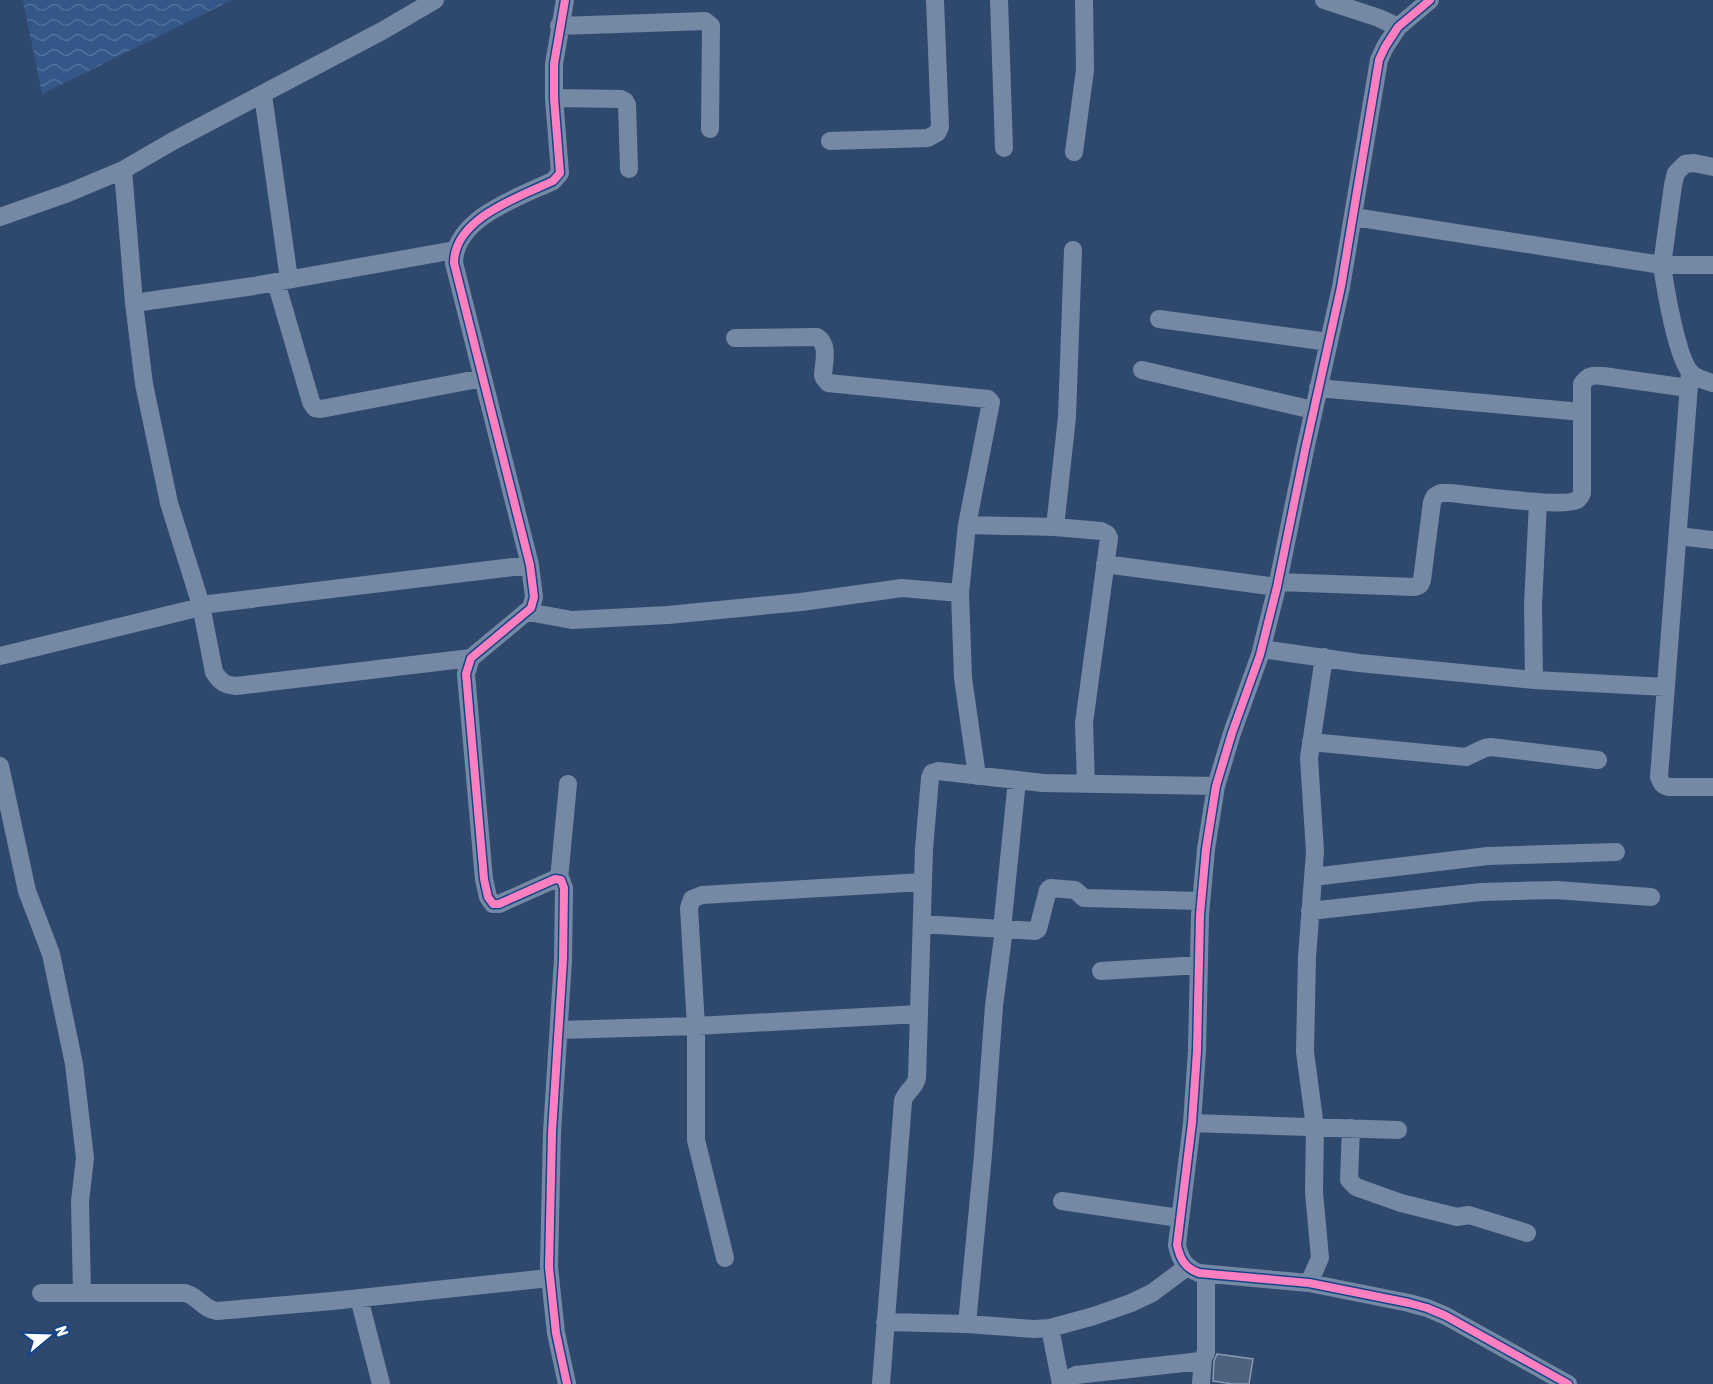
<svg xmlns="http://www.w3.org/2000/svg" width="1713" height="1384" viewBox="0 0 1713 1384" font-family="'Asap Condensed',sans-serif">
	<style>
		.water { fill: url(#water-waves) }
		.building { fill: #4c617e; stroke: #8a9ab1; stroke-width: 1.5 }
		.lines { fill: none; stroke-linecap: round; stroke-linejoin: round }
		.street { stroke: #7689a4; stroke-width: 18 }
		.cycleway-casing { stroke: #144489; stroke-width: 11 }
		.cycleway { stroke: #ff80c0; stroke-width: 8 }
	</style>
	<defs>
		<pattern id="water-waves" width="16" height="10" patternUnits="userSpaceOnUse" patternTransform="scale(1.5)"><rect width="16" height="10" fill="#345789"/><path d="M0 5q4-4 8 0t8 0" fill="none" stroke="#52709b"/></pattern>
	</defs>
	<rect width="100%" height="100%" fill="#2f496e"/>
	<!-- water -->
	<path class="water" d="M 23,0 L 232,0 L 42,94 Z"/>
	<!-- building -->
	<path class="building" d="M 1217,1354 L 1253,1359 L 1249,1384 L 1233,1384 L 1213,1381 L 1214,1361 Z"/>
	<g class="lines">
		<!-- street -->
		<path class="street" d="M 565,0 L 554,64 L 554,98 L 560,173 L 553,181 C 519,197 454,218 454,263 L 530,565 L 534,597 L 531,608 L 471,658 L 466,674 L 484,879 L 488,897 L 493,904 L 499,904 L 555,879 L 561,880 L 564,888 L 563,960 L 552,1132 L 549,1267 L 556,1333 L 567,1384
			M 999,0 L 1004,148
			M 1324,0 L 1379,18 L 1398,27
			M 1430,0 L 1398,27 L 1385,47 L 1379,60 L 1341,287 L 1305,450 L 1277,587 L 1260,655 L 1232,733 L 1216,786 L 1206,849 L 1200,915 L 1197,1051 L 1192,1123 L 1177,1245 C 1180,1259 1185,1268 1199,1273 L 1309,1283 L 1409,1303 L 1427,1308 L 1446,1316 L 1568,1384
			M 559,26 L 705,21 L 711,26 L 710,129
			M 263,95 L 289,279
			M 554,98 L 621,99 L 625,101 L 627,105 L 629,169
			M 830,141 L 928,138 L 937,133 L 940,127 L 935,0
			M 1074,152 L 1085,70 L 1084,0
			M 1713,167 L 1694,163 L 1685,164 L 1676,173 L 1673,185 L 1662,265 L 1713,265
			M 123,170 L 134,303 L 144,384 L 169,503 L 201,605 L 214,672 C 220,682 225,685 236,686 L 471,658
			M 0,217 L 68,193 L 123,170 L 173,141 L 382,31 L 435,0
			M 1354,217 L 1662,265 C 1665,286 1677,361 1692,374 C 1698,379 1706,381 1713,383
			M 276,282 L 311,402 L 315,408 L 321,409 L 483,378
			M 134,303 L 254,286 L 455,250
			M 1159,319 L 1329,342
			M 735,338 L 817,337 C 829,344 824,362 823,375 L 824,378 L 828,383 L 988,399 L 991,402 L 967,525 L 960,593 L 963,678 L 977,776
			M 1142,370 L 1313,410
			M 1690,372 L 1659,777 C 1661,783 1663,786 1669,787 L 1713,787
			M 1318,388 L 1582,412
			M 967,525 L 1055,527 L 1101,531 L 1107,534 L 1109,538 L 1084,723 L 1086,784
			M 1055,527 L 1067,417 L 1073,250
			M 1678,536 L 1713,540
			M 1105,564 L 1277,587
			M 1277,582 L 1415,587 L 1420,585 L 1422,580 L 1432,502 L 1435,496 L 1441,493 L 1450,493 C 1470,495 1564,508 1577,500 C 1580,498 1581,496 1582,493 L 1582,384 C 1588,375 1593,375 1603,376 L 1688,388
			M 201,605 L 530,565
			M 528,612 L 572,620 L 668,615 L 801,602 L 902,588 L 960,593
			M 1262,649 L 1359,663 L 1534,680 L 1666,687
			M 0,656 L 201,607
			M 1534,680 L 1533,605 L 1538,502
			M 1311,742 L 1466,757 L 1485,748 L 1491,747 L 1598,760
			M 0,766 L 27,891 L 51,954 L 74,1064 L 85,1158 L 80,1201 L 82,1293
			M 1313,877 L 1488,856 L 1616,852
			M 559,879 L 568,784
			M 1310,911 L 1481,892 L 1556,890 L 1651,897
			M 922,924 L 1035,931 L 1038,929 L 1048,890 L 1050,888 L 1075,890 L 1084,898 L 1201,901
			M 1002,929 L 1017,780
			M 1101,971 L 1199,965
			M 559,1030 L 696,1026 L 919,1014
			M 1192,1123 L 1398,1130
			M 1351,1128 L 1349,1180 L 1356,1187 L 1401,1203 L 1457,1217 L 1469,1215 L 1527,1233
			M 1062,1201 L 1179,1218
			M 725,1258 L 696,1140 L 696,1026 L 689,908 L 692,899 L 702,895 L 923,882
			M 1309,1283 L 1320,1258 L 1314,1192 L 1315,1127 L 1305,1052 L 1307,957 L 1315,852 L 1309,758 L 1324,657
			M 41,1293 L 185,1293 C 198,1296 203,1309 217,1311 L 332,1301 L 549,1278
			M 359,1298 L 381,1384
			M 885,1322 L 967,1324 L 1034,1329 L 1050,1328 L 1094,1316 L 1131,1303 L 1152,1293 L 1187,1267
			M 967,1324 L 983,1155 L 994,1006 L 1004,929
			M 1050,1328 L 1061,1384
			M 881,1384 L 903,1101 C 905,1092 915,1088 917,1078 L 924,849 L 930,778 L 932,773 L 938,771 L 1043,783 L 1216,786
			M 1064,1384 L 1068,1379 L 1076,1375 L 1201,1361 L 1206,1353 L 1206,1274
			M 1201,1384 L 1203,1359"/>
		<defs>
			<path id="cycleway" d="M 565,0 L 554,64 L 554,98 L 560,173 L 553,181 C 519,197 454,218 454,263 L 530,565 L 534,597 L 531,608 L 471,658 L 466,674 L 484,879 L 488,897 L 493,904 L 499,904 L 555,879 L 561,880 L 564,888 L 563,960 L 552,1132 L 549,1267 L 556,1333 L 567,1384
				M 1430,0 L 1398,27 L 1385,47 L 1379,60 L 1341,287 L 1305,450 L 1277,587 L 1260,655 L 1232,733 L 1216,786 L 1206,849 L 1200,915 L 1197,1051 L 1192,1123 L 1177,1245 C 1180,1259 1185,1268 1199,1273 L 1309,1283 L 1409,1303 L 1427,1308 L 1446,1316 L 1568,1384"/>
		</defs>
		<!-- cycleway casing -->
		<use href="#cycleway" class="cycleway-casing"/>
		<!-- cycleway -->
		<use href="#cycleway" class="cycleway"/>
	</g>
	<!-- north arrow -->
	<g transform="translate(48 1336) rotate(71)" stroke="#144489" stroke-width="4.5" paint-order="stroke">
	<path d="M0-4.5L10 22L0 15L-10 22Z" fill="#ffffff"/>
	<text y="-9" font-size="16" font-weight="bold" text-anchor="middle" fill="#ffffff">N</text>
	</g>
</svg>
